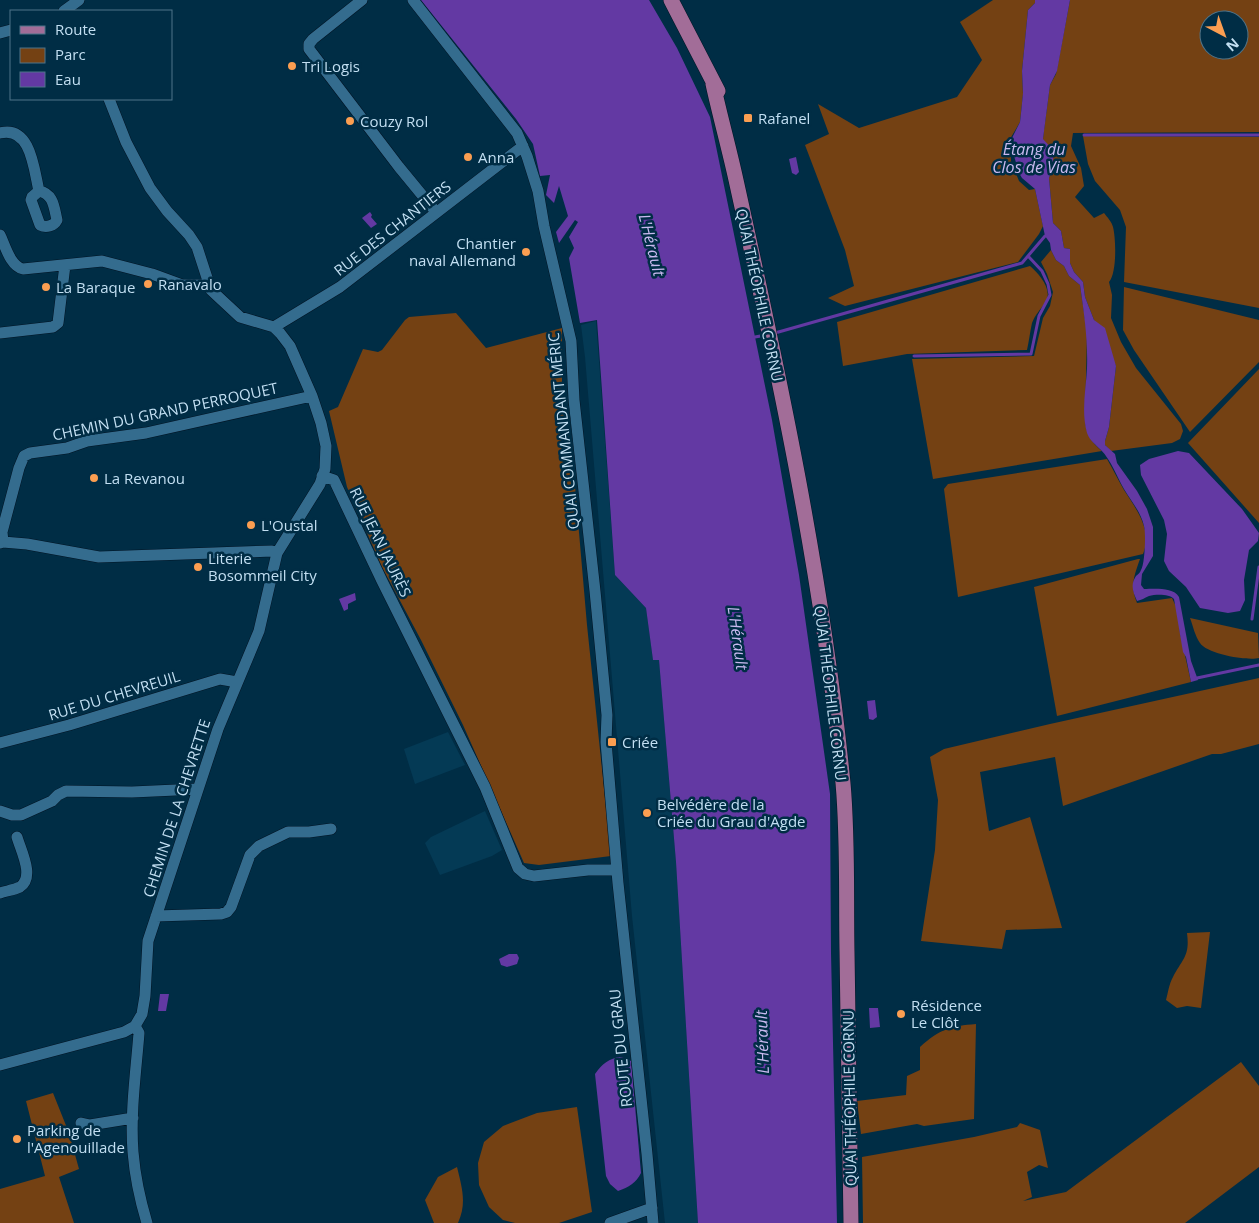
<svg xmlns="http://www.w3.org/2000/svg" width="1259" height="1223" viewBox="0 0 1259 1223" font-family="'Open Sans',sans-serif">
	<style>
		.built { fill: #043a55 }
		.green { fill: #744113; fill-rule: evenodd }
		.water { fill: #6339a3 }
		.lines { fill: none; stroke-linecap: round; stroke-linejoin: round }
		.stream { stroke: #6339a3; stroke-width: 3 }
		.minor-casing { stroke: #001424; stroke-width: 12 }
		.major-casing { stroke: #001424; stroke-width: 16 }
		.minor { stroke: #346c8e; stroke-width: 11 }
		.major { stroke: #a26d98; stroke-width: 15 }
		.poi-dot { fill: #fb9e51; stroke: #002d45; stroke-width: 2 }
		.labels { text-anchor: middle; dominant-baseline: central; stroke-width: 5; stroke-linejoin: round; paint-order: stroke }
		.poi-label { font-size: 15px; fill: #c2dff2; stroke: #002d45; text-anchor: start }
		.street-label { font-size: 15px; fill: #c2dff2; stroke: #002d45 }
		.water-label { font-size: 16px; font-style: italic; fill: #c8b9ef; stroke: #002d45 }
	</style>
	<rect width="100%" height="100%" fill="#002d45"/>
	<!-- built -->
	<path class="built" d="M 596,321 L 615,575 L 646,608 L 653,659 L 659,659 L 676,862 L 698,1223 L 665,1223 L 632,916 L 585,357 L 581,325 Z
		M 448,732 L 465,765 L 415,784 L 404,749 Z
		M 485,811 L 502,850 L 492,856 L 440,875 L 425,843 L 431,837 Z"/>
	<!-- green -->
	<path class="green" d="M 993,0 L 1035,0 L 1035,3 L 1028,10 L 1022,71 L 1023,94 L 1020,122 L 1010,139 L 1011,161 L 1019,181 L 1029,190 L 1035,189 L 1043,226 L 1039,234 L 1018,262 L 845,306 L 828,298 L 854,286 L 845,250 L 805,145 L 829,134 L 818,104 L 859,128 L 957,97 L 982,60 L 960,22 Z
		M 1070,0 L 1259,0 L 1259,132 L 1073,133 L 1071,146 L 1081,168 L 1084,186 L 1075,197 L 1094,218 L 1104,213 C 1107,217 1112,222 1113,227 C 1116,239 1117,273 1109,282 L 1112,295 L 1111,318 L 1121,342 L 1136,368 L 1181,424 L 1183,431 L 1180,439 L 1172,443 L 1111,451 L 1105,445 L 1105,441 L 1109,427 L 1116,366 L 1094,320 L 1085,297 L 1083,282 L 1074,272 L 1070,263 L 1070,249 L 1064,248 L 1061,231 L 1053,223 L 1049,178 L 1052,169 L 1043,139 L 1044,130 L 1050,85 L 1056,74 ZM 1209,20 L 1239,20 L 1239,50 L 1209,50 Z
		M 1083,136 L 1259,137 L 1259,308 L 1124,282 L 1126,227 L 1120,210 L 1095,181 L 1088,164 Z
		M 1051,250 L 1056,260 L 1064,266 L 1069,276 L 1080,285 L 1087,333 L 1085,421 C 1087,435 1091,442 1102,451 L 933,479 L 912,359 L 1034,356 L 1043,318 L 1050,306 L 1053,292 L 1047,274 L 1041,262 Z
		M 1030,266 C 1039,274 1054,290 1045,303 C 1040,310 1035,315 1032,323 C 1030,332 1029,341 1027,350 L 907,354 L 843,366 L 837,322 Z
		M 1124,287 L 1259,320 L 1259,362 L 1190,432 L 1134,350 L 1123,330 Z
		M 456,313 L 486,348 L 562,328 L 562,388 L 575,486 L 587,625 L 611,856 L 539,865 L 524,863 L 463,725 L 421,640 L 382,567 L 347,487 L 329,411 L 338,407 L 363,349 L 378,352 L 382,350 L 405,320 L 409,317 Z
		M 1259,369 L 1259,523 L 1188,443 Z
		M 1107,459 C 1113,469 1118,480 1124,490 C 1136,509 1153,530 1143,554 L 958,597 L 944,489 L 948,484 Z
		M 1138,559 L 1140,559 C 1134,576 1130,586 1137,603 L 1172,598 L 1178,611 L 1180,633 L 1191,682 L 1057,716 L 1034,587 Z
		M 1190,618 L 1258,633 L 1259,658 C 1247,661 1207,654 1200,643 C 1195,636 1193,626 1190,618 Z
		M 1259,678 L 1259,744 L 1221,754 L 1212,754 L 1063,806 L 1055,757 L 980,772 L 989,831 L 1030,817 L 1062,928 L 1006,930 L 1002,949 L 921,941 L 935,850 L 938,800 L 930,757 L 944,749 L 1050,724 Z
		M 1210,932 L 1201,1008 L 1187,1006 L 1177,1008 L 1166,1000 C 1168,993 1169,984 1173,977 C 1183,958 1190,956 1187,933 Z
		M 976,1024 L 974,1119 L 924,1126 L 917,1124 L 861,1134 L 857,1101 L 906,1095 L 907,1076 L 920,1070 L 920,1047 C 940,1029 951,1026 976,1024 Z
		M 1241,1062 L 1259,1086 L 1259,1167 L 1185,1223 L 863,1223 L 862,1157 L 974,1137 L 1017,1127 L 1020,1123 L 1040,1130 L 1048,1168 L 1039,1165 L 1027,1172 L 1032,1197 L 1023,1201 L 1066,1192 Z
		M 53,1093 L 69,1133 L 79,1169 L 59,1177 L 74,1223 L 0,1223 L 0,1189 L 45,1176 L 26,1101 Z
		M 577,1107 L 592,1212 L 559,1223 L 515,1223 L 503,1220 L 489,1207 L 479,1185 L 478,1163 L 484,1142 L 503,1126 L 537,1113 Z
		M 457,1167 C 462,1188 467,1203 458,1223 L 434,1223 L 425,1200 L 438,1177 Z"/>
	<!-- water -->
	<path class="water" d="M 421,0 L 649,0 L 677,48 L 710,117 L 772,420 L 799,575 L 830,794 L 831,953 L 837,1223 L 698,1223 L 676,862 L 659,660 L 653,660 L 646,608 L 615,575 L 597,320 L 580,323 L 569,258 L 574,248 L 569,237 L 578,222 L 575,220 L 559,243 L 556,232 L 568,216 L 559,186 L 554,203 L 546,195 L 550,175 L 540,176 L 533,144 L 516,119 Z
		M 1035,0 L 1070,0 L 1057,71 L 1050,85 L 1043,139 L 1054,151 L 1052,169 L 1049,178 L 1053,223 L 1061,231 L 1064,248 L 1070,249 L 1070,263 L 1074,272 L 1083,282 L 1085,297 L 1094,320 L 1105,328 L 1116,366 L 1109,427 L 1105,441 L 1105,445 L 1115,454 L 1117,463 L 1137,491 L 1147,509 L 1153,527 L 1153,556 L 1142,574 L 1141,585 L 1144,589 C 1155,589 1173,587 1179,597 L 1191,661 L 1198,680 L 1191,682 L 1186,657 L 1183,652 L 1174,599 C 1170,594 1156,594 1149,596 C 1144,598 1142,600 1137,601 C 1133,592 1130,585 1136,576 C 1138,574 1140,573 1141,570 C 1145,564 1146,533 1144,526 C 1141,512 1131,501 1124,489 C 1117,477 1111,460 1101,450 C 1095,444 1090,441 1087,433 C 1081,412 1086,389 1087,368 C 1088,340 1084,313 1080,285 L 1069,276 L 1064,266 L 1056,260 L 1051,250 L 1050,243 L 1045,236 L 1035,189 L 1022,178 L 1019,173 L 1010,142 L 1020,122 L 1021,113 L 1023,93 L 1022,71 L 1028,10 L 1035,3 Z
		M 796,157 L 799,172 L 796,175 L 792,173 L 789,159 Z
		M 370,212 L 372,215 L 371,217 L 377,224 L 371,228 L 362,218 Z
		M 1178,451 L 1189,453 L 1242,509 L 1259,533 L 1258,541 L 1249,550 L 1244,580 L 1245,600 L 1240,611 L 1228,613 L 1200,608 L 1186,587 L 1169,571 L 1164,561 L 1167,534 L 1164,520 L 1141,475 L 1140,465 L 1149,459 Z
		M 355,593 L 356,600 L 348,604 L 348,609 L 344,611 L 339,599 Z
		M 875,700 L 877,717 L 873,720 L 869,719 L 867,701 Z
		M 509,954 L 517,954 L 519,958 L 517,964 L 507,967 L 501,965 L 499,959 Z
		M 160,994 L 169,994 L 166,1011 L 158,1011 Z
		M 869,1008 L 878,1008 L 880,1027 L 870,1028 Z
		M 621,1057 L 631,1061 L 641,1173 C 636,1183 629,1187 618,1191 L 610,1184 L 606,1176 L 595,1074 C 602,1064 609,1058 621,1057 Z"/>
	<g class="lines">
		<!-- stream -->
		<path class="stream" d="M 1084,135 L 1259,135
			M 775,333 L 1022,263 L 1045,236
			M 755,337 L 766,335
			M 914,356 L 1031,354 L 1039,316 L 1050,295 L 1048,284 L 1042,271 L 1028,256
			M 1252,619 L 1259,567
			M 1197,678 L 1259,665"/>
		<defs>
			<path id="minor" d="M 362,0 L 313,39 L 309,44 L 309,49 L 399,167 L 436,212
				M 413,0 L 517,133 L 527,156 L 538,191 L 544,226 L 571,341 L 574,400 L 595,591 L 607,715 L 606,742 L 618,883 L 647,1154 L 653,1223
				M 64,11 L 79,0
				M 0,33 L 11,30
				M 0,133 C 31,125 34,170 39,191
				M 39,191 C 54,194 54,208 57,220 C 54,226 46,228 40,225 L 31,200 L 32,197 Z
				M 0,235 C 5,245 10,266 23,269 L 102,261 L 152,274 L 182,285 L 208,285
				M 274,327 L 340,287 L 523,146
				M 0,333 L 53,327 L 58,323 L 65,265
				M 322,476 L 334,480 L 382,581 L 485,787 L 518,868 L 525,874 L 534,876 L 588,870 L 617,870
				M 3,542 L 2,532 L 19,468 L 24,456 L 30,453 L 67,448 L 87,441 L 146,433 L 312,396
				M 0,543 L 3,542 L 27,544 L 99,557 L 272,551 L 277,553
				M 0,743 L 69,725 L 220,679 L 237,682
				M 0,811 L 12,815 L 21,815 L 52,801 L 58,795 L 66,791 L 132,792 L 198,789
				M 0,893 C 6,891 14,890 20,887 C 35,877 21,851 17,837
				M 156,916 L 221,914 L 227,912 L 231,907 L 250,855 L 259,846 L 288,832 L 309,832 L 331,829
				M 135,1026 L 139,1033 C 136,1072 130,1113 133,1152 C 135,1176 140,1200 147,1223
				M 0,1065 L 124,1032 L 135,1026 L 142,1014 L 145,996 L 148,941 L 218,729 L 259,631 L 277,553 L 320,484 L 325,469 L 326,446 L 321,423 L 312,396 L 290,346 L 280,333 L 274,327 L 240,317 L 211,290 L 197,247 L 189,235 L 167,211 L 150,188 L 126,142 L 109,99
				M 81,1123 L 90,1125 L 133,1118
				M 610,1223 L 652,1208"/>
			<path id="major" d="M 671,0 L 718,91
				M 713,84 C 720,116 729,148 736,180 C 780,379 823,580 843,783 C 848,839 846,895 847,951 C 848,1042 850,1132 851,1223"/>
		</defs>
		<!-- minor casing -->
		<use href="#minor" class="minor-casing"/>
		<!-- major casing -->
		<use href="#major" class="major-casing"/>
		<!-- minor -->
		<use href="#minor" class="minor"/>
		<!-- major -->
		<use href="#major" class="major"/>
	</g>
	<!-- markers -->
	<g class="poi-dot">
		<circle cx="292" cy="66" r="5"/>
		<rect x="743" y="113" width="10" height="10" rx="2.5"/>
		<circle cx="350" cy="121" r="5"/>
		<circle cx="468" cy="157" r="5"/>
		<circle cx="526" cy="252" r="5"/>
		<circle cx="148" cy="284" r="5"/>
		<circle cx="46" cy="287" r="5"/>
		<circle cx="94" cy="478" r="5"/>
		<circle cx="251" cy="525" r="5"/>
		<circle cx="198" cy="567" r="5"/>
		<rect x="607" y="737" width="10" height="10" rx="2.5"/>
		<circle cx="647" cy="813" r="5"/>
		<circle cx="901" cy="1014" r="5"/>
		<circle cx="17" cy="1139" r="5"/>
	</g>
	<g class="labels">
		<!-- poi labels -->
		<g class="poi-label">
			<text x="302" y="66">Tri Logis</text>
			<text x="758" y="118">Rafanel</text>
			<text x="360" y="121">Couzy Rol</text>
			<text x="478" y="157">Anna</text>
			<text x="516" y="243" text-anchor="end">Chantier<tspan x="516" dy="17">naval Allemand</tspan></text>
			<text x="158" y="284">Ranavalo</text>
			<text x="56" y="287">La Baraque</text>
			<text x="104" y="478">La Revanou</text>
			<text x="261" y="525">L'Oustal</text>
			<text x="208" y="558">Literie<tspan x="208" dy="17">Bosommeil City</tspan></text>
			<text x="622" y="742">Criée</text>
			<text x="657" y="804">Belvédère de la<tspan x="657" dy="17">Criée du Grau d'Agde</tspan></text>
			<text x="911" y="1005">Résidence<tspan x="911" dy="17">Le Clôt</tspan></text>
			<text x="27" y="1130">Parking de<tspan x="27" dy="17">l'Agenouillade</tspan></text>
		</g>
		<!-- street labels -->
		<g class="street-label">
			<text transform="translate(392 228) rotate(-38)">RUE DES CHANTIERS</text>
			<text transform="translate(760 295) rotate(78)">QUAI THÉOPHILE CORNU</text>
			<text transform="translate(165 411) rotate(-12)">CHEMIN DU GRAND PERROQUET</text>
			<text transform="translate(563 431) rotate(-96)">QUAI COMMANDANT MÉRIC</text>
			<text transform="translate(381 542) rotate(64)">RUE JEAN JAURÈS</text>
			<text transform="translate(831 693) rotate(83)">QUAI THÉOPHILE CORNU</text>
			<text transform="translate(114 695) rotate(-17)">RUE DU CHEVREUIL</text>
			<text transform="translate(176 808) rotate(-72)">CHEMIN DE LA CHEVRETTE</text>
			<text transform="translate(620 1048) rotate(-96)">ROUTE DU GRAU</text>
			<text transform="translate(849 1098) rotate(-91)">QUAI THÉOPHILE CORNU</text>
		</g>
		<!-- water labels -->
		<g class="water-label">
			<text x="1034" y="149">Étang du<tspan x="1034" dy="18">Clos de Vias</tspan></text>
			<text transform="translate(652 245) rotate(76)">L'Hérault</text>
			<text transform="translate(738 638) rotate(82)">L'Hérault</text>
			<text transform="translate(762 1042) rotate(-92)">L'Hérault</text>
		</g>
	</g>
	<!-- legend -->
	<rect x="10" y="10" width="162" height="90" fill="#002d45" stroke="#4e748a"/>
	<rect x="20" y="26" width="25" height="8" fill="#a26d98" stroke="#4e748a"/>
	<text x="55" y="35" font-size="15" fill="#c2dff2">Route</text>
	<rect x="20" y="48" width="25" height="15" fill="#744113" stroke="#4e748a"/>
	<text x="55" y="60" font-size="15" fill="#c2dff2">Parc</text>
	<rect x="20" y="72" width="25" height="15" fill="#6339a3" stroke="#4e748a"/>
	<text x="55" y="85" font-size="15" fill="#c2dff2">Eau</text>
	<!-- north arrow -->
	<g transform="translate(1224 35) rotate(139)"><circle r="24" fill="#002d45" stroke="#4e748a"/>
	<path d="M0-4L9 19L0 12L-9 19Z" fill="#fb9e51"/>
	<text y="-8" font-size="14" font-weight="bold" text-anchor="middle" fill="#c2dff2">N</text>
	</g>
</svg>
